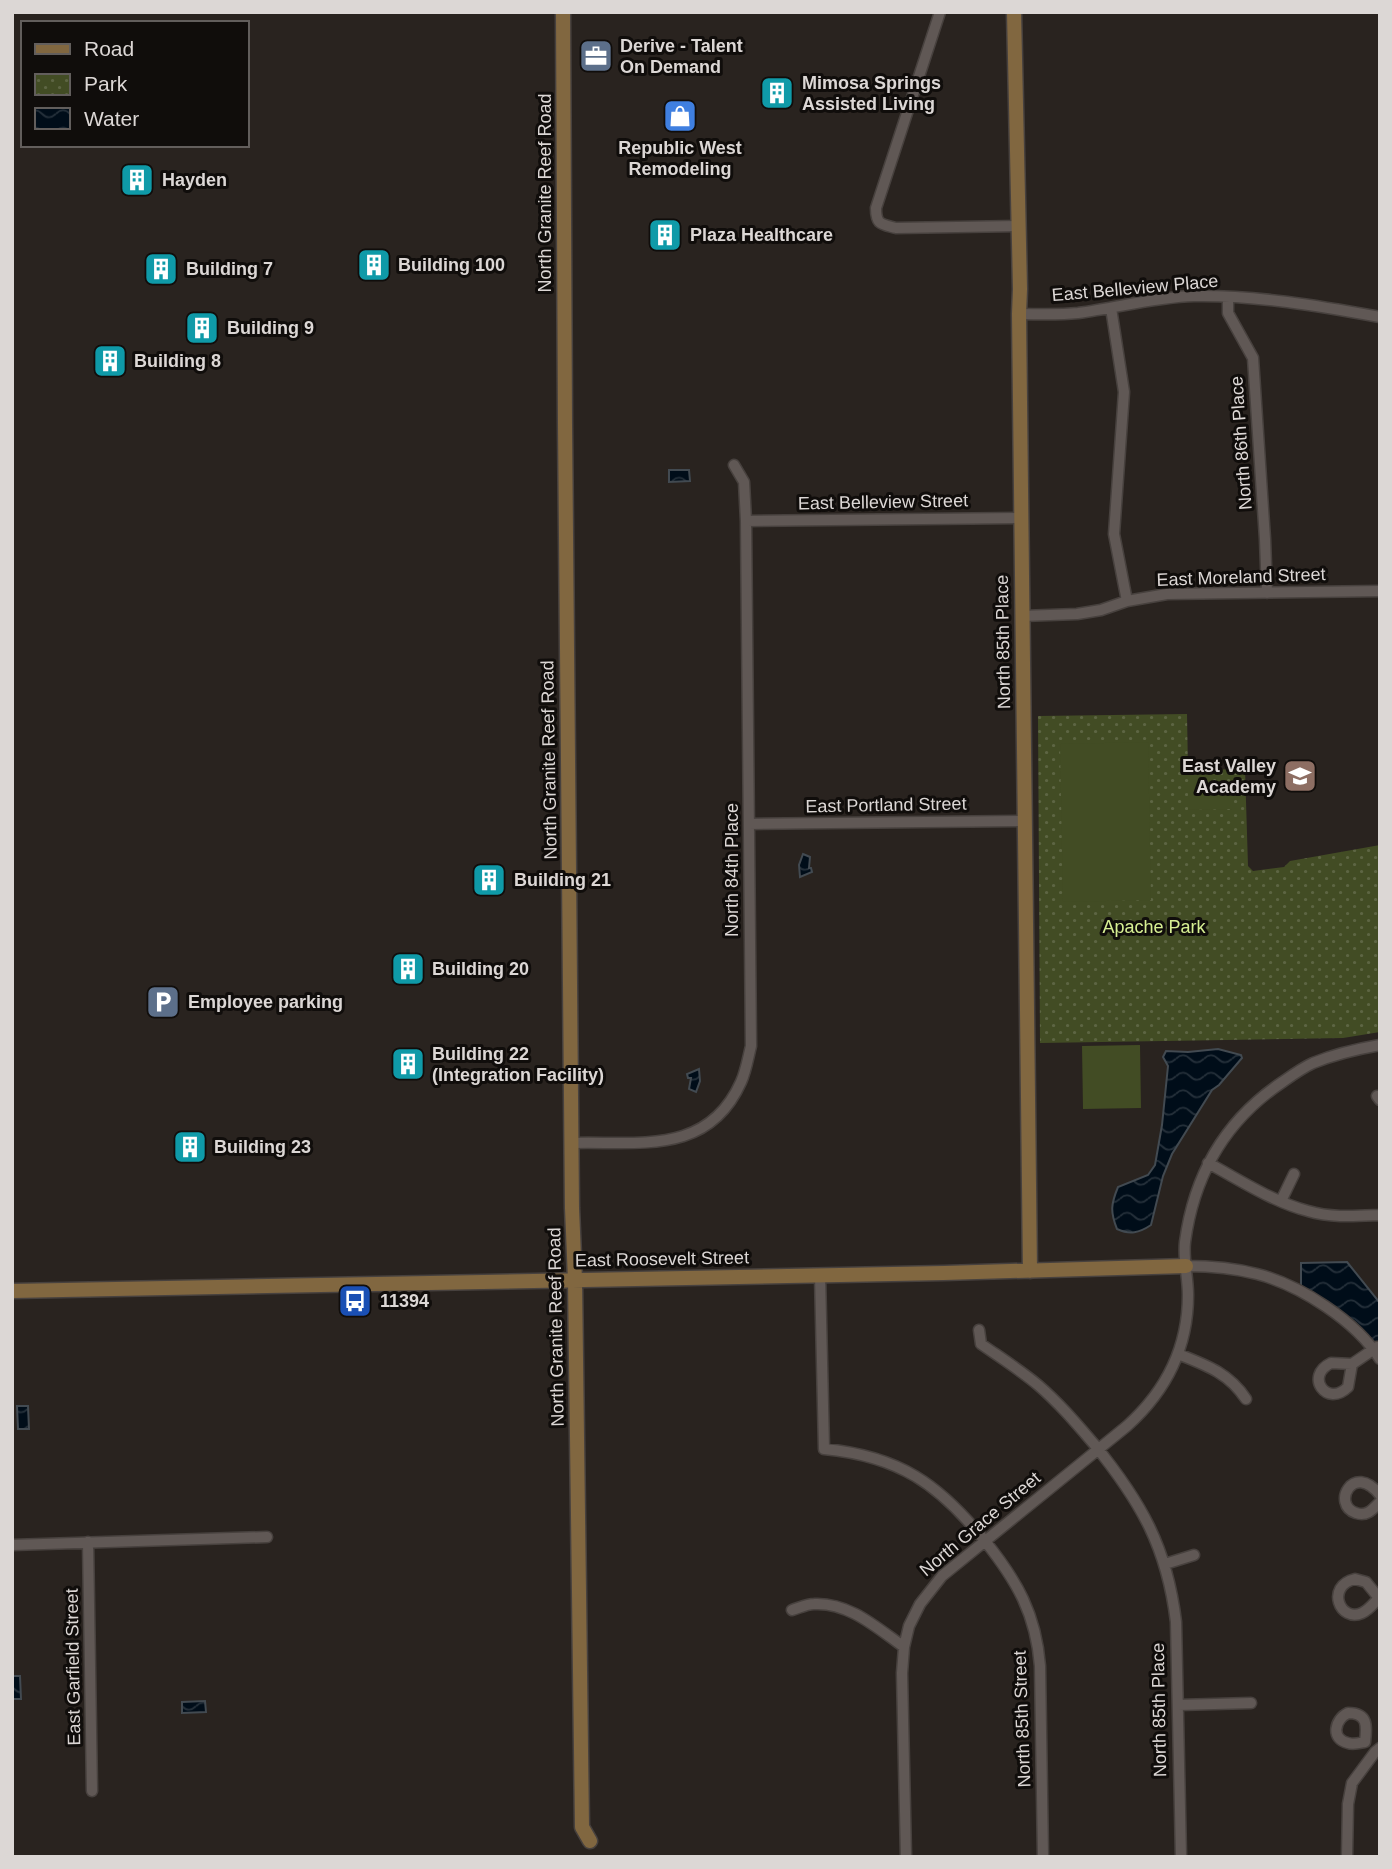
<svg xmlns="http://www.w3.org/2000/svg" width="1392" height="1869" viewBox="0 0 1392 1869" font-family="Helvetica,sans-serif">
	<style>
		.park { fill: url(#park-dots) }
		.pitch { fill: #424c24 }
		.water { fill: url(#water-waves); stroke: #424a51; stroke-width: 2 }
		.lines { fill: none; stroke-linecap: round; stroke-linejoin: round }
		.street-casing { stroke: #47413e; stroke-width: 13 }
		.secondary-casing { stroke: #47413e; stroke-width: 17 }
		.street { stroke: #605855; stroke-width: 10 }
		.secondary { stroke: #816740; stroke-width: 14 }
		.labels { text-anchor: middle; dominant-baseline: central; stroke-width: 6; stroke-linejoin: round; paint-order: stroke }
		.poi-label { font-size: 18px; font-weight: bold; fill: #dcd7d5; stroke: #100d0b; text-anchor: start }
		.street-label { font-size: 18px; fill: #dcd7d5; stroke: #100d0b }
		.park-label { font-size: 18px; fill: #d7ef93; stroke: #100d0b }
	</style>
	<defs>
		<pattern id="park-dots" width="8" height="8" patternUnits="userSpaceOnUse" patternTransform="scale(1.75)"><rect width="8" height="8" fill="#424c24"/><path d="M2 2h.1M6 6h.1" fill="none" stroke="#5d6543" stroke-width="1.8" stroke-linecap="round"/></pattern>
		<pattern id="water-waves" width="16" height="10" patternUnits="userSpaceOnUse" patternTransform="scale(1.75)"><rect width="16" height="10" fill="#000d19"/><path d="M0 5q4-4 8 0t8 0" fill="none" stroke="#25303a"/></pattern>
	</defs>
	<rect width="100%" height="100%" fill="#29231f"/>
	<!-- park -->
	<path class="park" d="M 1187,714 L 1188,770 L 1245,769 L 1248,866 L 1253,871 L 1284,867 L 1290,861 L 1380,845 L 1380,1032 L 1343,1038 L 1040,1043 L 1038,716 Z"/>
	<!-- pitch -->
	<path class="pitch" d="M 1148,742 L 1151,900 L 1063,902 L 1060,744 Z
		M 1188,783 L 1233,783 L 1233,809 L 1188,810 Z
		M 1140,1045 L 1141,1108 L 1083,1109 L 1082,1046 Z"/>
	<!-- water -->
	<path class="water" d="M 669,470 L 689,470 L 690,481 L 669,482 Z
		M 803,854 L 810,857 L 809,868 L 811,868 L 812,872 L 800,877 L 799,865 Z
		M 1218,1049 L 1241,1055 L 1242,1058 L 1219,1085 L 1212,1090 L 1172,1154 L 1163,1176 L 1151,1225 C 1139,1233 1130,1235 1117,1229 C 1110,1212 1111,1204 1118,1187 L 1148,1175 L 1155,1165 L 1162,1125 L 1168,1066 L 1163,1057 L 1166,1051 L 1188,1052 Z
		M 699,1069 L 700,1081 L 696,1092 L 689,1089 L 691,1078 L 688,1078 L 687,1074 Z
		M 1347,1262 L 1380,1303 L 1380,1359 L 1374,1349 L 1301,1293 L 1301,1263 Z
		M 17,1406 L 28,1406 L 29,1429 L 18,1429 Z
		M 12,1676 L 20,1676 L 21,1699 L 12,1699 Z
		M 205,1701 L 206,1712 L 182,1713 L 182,1702 Z"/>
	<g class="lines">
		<defs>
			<path id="street" d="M 940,12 L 876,208 C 876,225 881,224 896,228 L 1019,226
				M 1228,297 L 1228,313 L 1253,358 L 1265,539 L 1267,593
				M 1111,308 L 1124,392 L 1114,534 L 1127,601
				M 1019,314 C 1039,314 1058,315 1078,313 C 1117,308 1155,297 1194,296 C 1256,295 1319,306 1380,317
				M 746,521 L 1021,518
				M 1022,616 L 1077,614 L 1101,610 L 1127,601 L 1167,594 L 1380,591
				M 749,824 L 1024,821
				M 1377,1096 L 1380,1100
				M 572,1143 C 639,1141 708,1156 741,1082 C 746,1071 748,1058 751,1046 L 746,521 L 744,482 L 734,465
				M 1208,1163 C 1240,1180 1273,1202 1308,1211 C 1331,1218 1356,1216 1380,1215
				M 1281,1201 L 1294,1174
				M 1186,1266 C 1210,1266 1234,1268 1257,1274 C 1300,1285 1356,1321 1380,1359
				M 820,1275 L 824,1449 C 899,1456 939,1484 985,1541 C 1017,1581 1036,1614 1040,1666 L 1043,1857
				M 979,1330 L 981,1344 C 1001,1358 1020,1370 1038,1385 C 1059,1403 1076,1423 1094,1444 C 1141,1502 1167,1547 1176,1622 L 1181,1857
				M 1178,1354 C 1206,1365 1229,1373 1246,1399
				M 1331,1363 L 1352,1364 L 1348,1387 C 1327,1408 1304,1376 1331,1363 Z
				M 1352,1364 L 1377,1347
				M 1380,1495 C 1353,1461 1331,1505 1356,1513 C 1367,1517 1373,1509 1380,1502
				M 88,1542 L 92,1791
				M 12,1545 L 267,1537
				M 1165,1564 L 1194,1555
				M 1355,1579 L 1366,1582 L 1379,1598 C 1374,1603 1369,1610 1362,1613 C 1340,1623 1325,1586 1355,1579 Z
				M 792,1610 C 799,1608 807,1604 814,1604 C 849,1602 877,1628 904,1647
				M 1178,1705 L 1251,1703
				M 1348,1713 C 1368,1713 1367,1726 1365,1742 C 1360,1743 1353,1745 1348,1743 C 1330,1739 1335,1719 1348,1713 Z
				M 906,1857 L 902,1673 L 904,1647 L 909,1626 L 920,1604 L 942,1576 L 1127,1426 C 1166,1391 1188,1347 1188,1295 C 1188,1277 1183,1259 1185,1242 C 1194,1175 1225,1121 1281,1083 C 1291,1076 1302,1068 1313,1063 C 1335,1054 1357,1049 1380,1045
				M 1347,1857 L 1348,1804 L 1352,1783 L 1375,1752 L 1380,1748"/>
			<path id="secondary" d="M 563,12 L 565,424 L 572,1208 L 575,1280 L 582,1827 L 590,1841
				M 1014,12 L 1020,289 L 1019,314 L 1030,1271
				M 12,1291 L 944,1273 L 1186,1266"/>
		</defs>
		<!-- street casing -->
		<use href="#street" class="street-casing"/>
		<!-- secondary casing -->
		<use href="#secondary" class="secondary-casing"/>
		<!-- street -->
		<use href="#street" class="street"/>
		<!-- secondary -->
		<use href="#secondary" class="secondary"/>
	</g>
	<!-- icons -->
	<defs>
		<symbol id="office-square" viewBox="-11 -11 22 22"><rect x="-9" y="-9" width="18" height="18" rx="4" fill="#5c6f8a" stroke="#100d0b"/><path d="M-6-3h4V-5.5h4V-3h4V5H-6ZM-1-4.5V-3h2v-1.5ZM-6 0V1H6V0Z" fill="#fff"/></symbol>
		<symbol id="building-square" viewBox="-11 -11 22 22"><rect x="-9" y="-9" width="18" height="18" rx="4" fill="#0f9aa8" stroke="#100d0b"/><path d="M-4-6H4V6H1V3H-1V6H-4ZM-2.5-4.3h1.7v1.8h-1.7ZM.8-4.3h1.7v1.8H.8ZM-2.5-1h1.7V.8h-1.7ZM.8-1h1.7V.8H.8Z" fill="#fff"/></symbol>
		<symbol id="shop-square" viewBox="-11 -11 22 22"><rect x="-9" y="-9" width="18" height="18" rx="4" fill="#3f7fe0" stroke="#100d0b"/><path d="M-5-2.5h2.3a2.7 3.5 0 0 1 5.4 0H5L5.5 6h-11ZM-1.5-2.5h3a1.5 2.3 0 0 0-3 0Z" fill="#fff"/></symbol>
		<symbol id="school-square" viewBox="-11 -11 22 22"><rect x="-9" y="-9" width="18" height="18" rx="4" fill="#8d6e63" stroke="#100d0b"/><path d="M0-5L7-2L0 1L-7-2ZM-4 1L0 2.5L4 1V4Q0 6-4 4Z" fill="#fff"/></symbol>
		<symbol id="parking-square" viewBox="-11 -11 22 22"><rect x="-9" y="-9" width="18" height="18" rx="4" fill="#5c6f8a" stroke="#100d0b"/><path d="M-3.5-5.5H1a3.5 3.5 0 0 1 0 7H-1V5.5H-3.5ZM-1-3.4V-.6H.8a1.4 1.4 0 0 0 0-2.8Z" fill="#fff"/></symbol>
		<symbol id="bus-square" viewBox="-11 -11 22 22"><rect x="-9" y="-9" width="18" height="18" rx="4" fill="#1a4fb4" stroke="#100d0b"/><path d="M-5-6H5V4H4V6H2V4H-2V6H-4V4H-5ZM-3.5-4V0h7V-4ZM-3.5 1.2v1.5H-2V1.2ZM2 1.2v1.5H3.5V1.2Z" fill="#fff"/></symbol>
	</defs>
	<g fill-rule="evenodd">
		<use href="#office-square" x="577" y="37" width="38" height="38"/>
		<use href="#building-square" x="758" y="74" width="38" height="38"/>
		<use href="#shop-square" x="661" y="97" width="38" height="38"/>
		<use href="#building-square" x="118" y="161" width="38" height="38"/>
		<use href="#building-square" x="646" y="216" width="38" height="38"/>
		<use href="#building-square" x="355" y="246" width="38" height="38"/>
		<use href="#building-square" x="142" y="250" width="38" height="38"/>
		<use href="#building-square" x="183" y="309" width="38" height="38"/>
		<use href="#building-square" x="91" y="342" width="38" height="38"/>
		<use href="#school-square" x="1281" y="757" width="38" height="38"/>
		<use href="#building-square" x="470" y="861" width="38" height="38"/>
		<use href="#building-square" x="389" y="950" width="38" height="38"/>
		<use href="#parking-square" x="144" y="983" width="38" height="38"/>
		<use href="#building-square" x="389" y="1045" width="38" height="38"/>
		<use href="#building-square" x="171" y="1128" width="38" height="38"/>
		<use href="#bus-square" x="336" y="1282" width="38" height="38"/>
	</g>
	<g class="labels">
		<!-- poi labels -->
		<g class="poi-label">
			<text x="620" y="46">Derive - Talent<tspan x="620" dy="21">On Demand</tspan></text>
			<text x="802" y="83">Mimosa Springs<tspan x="802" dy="21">Assisted Living</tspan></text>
			<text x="680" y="148" text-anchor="middle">Republic West<tspan x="680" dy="21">Remodeling</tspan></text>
			<text x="162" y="180">Hayden</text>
			<text x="690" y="235">Plaza Healthcare</text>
			<text x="398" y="265">Building 100</text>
			<text x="186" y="269">Building 7</text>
			<text x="227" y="328">Building 9</text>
			<text x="134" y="361">Building 8</text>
			<text x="1276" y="766" text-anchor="end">East Valley<tspan x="1276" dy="21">Academy</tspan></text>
			<text x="514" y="880">Building 21</text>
			<text x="432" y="969">Building 20</text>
			<text x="188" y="1002">Employee parking</text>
			<text x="432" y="1054">Building 22<tspan x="432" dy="21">(Integration Facility)</tspan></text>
			<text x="214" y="1147">Building 23</text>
			<text x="380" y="1301">11394</text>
		</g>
		<!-- street labels -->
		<g class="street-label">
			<text transform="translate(545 193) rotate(-90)">North Granite Reef Road</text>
			<text transform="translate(1135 288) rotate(-5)">East Belleview Place</text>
			<text transform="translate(1241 443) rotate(-94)">North 86th Place</text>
			<text transform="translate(883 502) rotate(-1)">East Belleview Street</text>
			<text transform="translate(1241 577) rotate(-2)">East Moreland Street</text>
			<text transform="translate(1003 642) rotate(-91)">North 85th Place</text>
			<text transform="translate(549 760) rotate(-91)">North Granite Reef Road</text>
			<text transform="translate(886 805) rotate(-1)">East Portland Street</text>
			<text transform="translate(732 870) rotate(-90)">North 84th Place</text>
			<text transform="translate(662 1259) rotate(-1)">East Roosevelt Street</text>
			<text transform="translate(556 1327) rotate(-91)">North Granite Reef Road</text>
			<text transform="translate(980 1524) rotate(-40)">North Grace Street</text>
			<text transform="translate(73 1667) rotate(-91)">East Garfield Street</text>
			<text transform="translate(1159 1710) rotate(-91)">North 85th Place</text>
			<text transform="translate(1022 1719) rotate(-92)">North 85th Street</text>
		</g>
		<!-- park labels -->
		<g class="park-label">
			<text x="1154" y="927">Apache Park</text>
		</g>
	</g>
	<!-- border -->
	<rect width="1392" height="1869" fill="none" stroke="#dcd7d5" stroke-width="28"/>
	<!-- legend -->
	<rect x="21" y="21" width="228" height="126" fill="#100d0b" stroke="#625e5c" stroke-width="2"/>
	<rect x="35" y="44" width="35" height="10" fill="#816740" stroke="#625e5c" stroke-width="2"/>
	<text x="84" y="56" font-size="21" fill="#dcd7d5">Road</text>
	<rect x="35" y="74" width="35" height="21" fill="url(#park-dots)" stroke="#625e5c" stroke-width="2"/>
	<text x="84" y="91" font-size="21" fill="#dcd7d5">Park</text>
	<rect x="35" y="108" width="35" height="21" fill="url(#water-waves)" stroke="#625e5c" stroke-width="2"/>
	<text x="84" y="126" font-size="21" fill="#dcd7d5">Water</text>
</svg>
